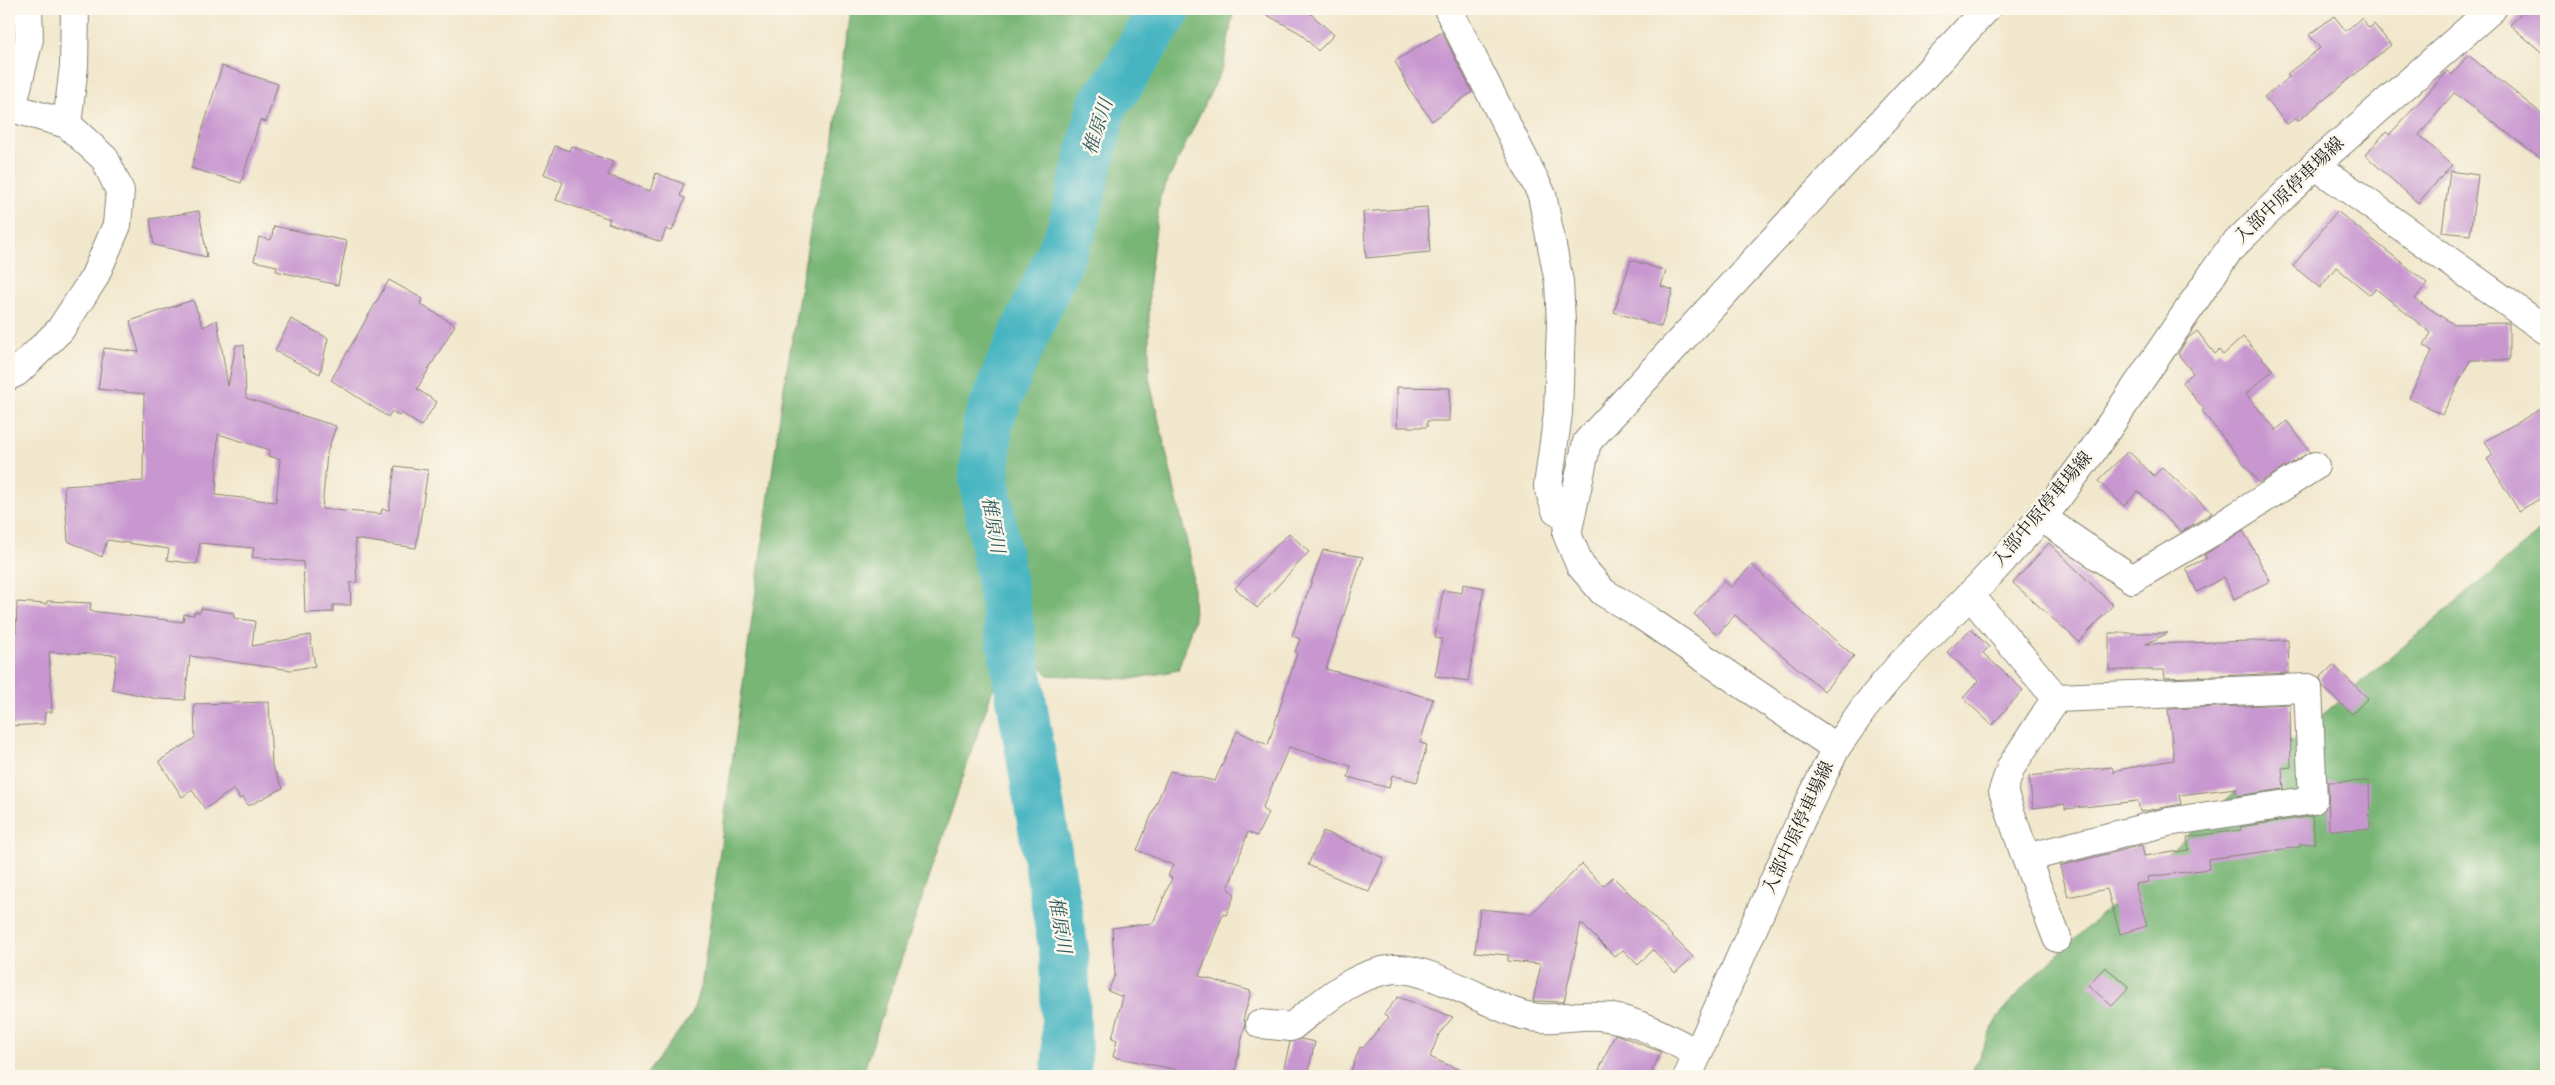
<svg xmlns="http://www.w3.org/2000/svg" width="2555" height="1085" viewBox="0 0 2555 1085" font-family="'IM FELL English','Noto Serif JP',serif">
	<style>
		.forest { fill: #78b676; stroke: #4a6949 }
		.lines { fill: none; stroke-linecap: round; stroke-linejoin: round }
		.river { stroke: #47b5c1; stroke-width: 50 }
		.building { fill: #c897d0; fill-rule: evenodd }
		.minor-casing { stroke: #868274; stroke-width: 30 }
		.major-casing { stroke: #868274; stroke-width: 30 }
		.minor { stroke: #fff; stroke-width: 28 }
		.major { stroke: #fff; stroke-width: 28 }
		.labels { text-anchor: middle; dominant-baseline: central; stroke-width: 5; stroke-linejoin: round; paint-order: stroke }
		.street-label { font-size: 18px; fill: #1c1c1c; stroke: #fbf7ec }
		.water-label { font-size: 19px; font-style: italic; fill: #2d595e; stroke: #fbf7ec }
	</style>
	<rect width="100%" height="100%" fill="#fbf7ec"/>
	<filter id="ink" filterUnits="userSpaceOnUse"><feTurbulence type="fractalNoise" baseFrequency=".02" numOctaves="2"/><feDisplacementMap in="SourceGraphic" scale="10" xChannelSelector="R" yChannelSelector="G"/><feConvolveMatrix kernelMatrix="1 2 1 2 8 2 1 2 1" color-interpolation-filters="sRGB"/></filter>
	<filter id="wash" filterUnits="userSpaceOnUse"><feTurbulence type="fractalNoise" baseFrequency=".0096" numOctaves="4" result="noise"/><feDisplacementMap in="SourceGraphic" scale="20" xChannelSelector="R" yChannelSelector="G"/><feGaussianBlur stdDeviation="1.12" result="paint"/><feColorMatrix in="noise" values="0 0 0 0 0 0 0 0 0 0 0 0 0 0 0 0 0 1.4 0 .05"/><feComposite in="paint" operator="in"/></filter>
	<g filter="url(#wash)">
		<rect width="100%" height="100%" fill="#f1e7cc"/>
		<!-- forest -->
		<path class="forest" d="M 850,9 L 1234,9 L 1223,67 L 1160,197 L 1149,280 L 1149,378 L 1192,565 L 1194,619 L 1178,670 L 1132,679 L 1048,675 L 1013,629 L 862,1076 L 645,1076 L 692,1014 L 702,981 L 784,387 L 813,213 L 833,147 Z
			M 2546,526 L 2546,1076 L 1970,1076 L 1997,1018 L 2030,980 L 2282,749 Z"/>
		<g class="lines">
			<!-- river -->
			<path class="river" d="M 1065,1076 L 1067,1060 L 1064,952 L 984,479 L 988,423 L 1008,371 L 1072,229 L 1103,103 L 1115,89 L 1166,9"/>
		</g>
		<g id="blocks">
			<!-- building -->
			<path class="building" d="M 1256,9 L 1302,9 L 1311,14 L 1334,35 L 1318,51 L 1300,33 Z
				M 2525,9 L 2546,9 L 2546,56 L 2510,25 Z
				M 2334,16 L 2346,31 L 2361,18 L 2369,28 L 2374,24 L 2391,45 L 2298,121 L 2296,118 L 2287,124 L 2264,97 L 2289,77 L 2287,74 L 2320,48 L 2309,35 Z
				M 1442,32 L 1472,92 L 1432,121 L 1410,90 L 1395,61 Z
				M 2468,55 L 2546,117 L 2546,162 L 2454,93 L 2419,135 L 2452,165 L 2418,203 L 2365,155 L 2386,132 L 2389,135 L 2448,71 L 2452,75 Z
				M 222,66 L 278,84 L 266,122 L 260,120 L 241,183 L 191,168 Z
				M 555,146 L 569,151 L 571,146 L 613,162 L 608,175 L 650,191 L 656,173 L 684,184 L 680,196 L 685,198 L 672,231 L 666,229 L 661,242 L 608,223 L 610,219 L 556,200 L 563,182 L 544,174 Z
				M 2450,171 L 2478,175 L 2470,235 L 2442,232 Z
				M 1427,207 L 1430,252 L 1366,258 L 1363,212 Z
				M 199,211 L 207,257 L 154,245 L 150,219 Z
				M 2337,211 L 2427,283 L 2415,299 L 2453,324 L 2509,323 L 2509,360 L 2470,360 L 2442,415 L 2409,398 L 2432,351 L 2424,345 L 2431,333 L 2376,289 L 2370,295 L 2336,267 L 2320,288 L 2293,266 Z
				M 274,226 L 347,241 L 338,285 L 276,271 L 277,266 L 254,261 L 259,237 L 271,240 Z
				M 1631,260 L 1666,271 L 1661,286 L 1673,290 L 1661,327 L 1614,312 Z
				M 389,280 L 423,299 L 420,304 L 455,325 L 417,389 L 437,402 L 421,426 L 401,413 L 399,416 L 392,411 L 388,417 L 331,380 Z
				M 193,300 L 203,327 L 217,320 L 228,386 L 236,345 L 244,345 L 246,398 L 336,426 L 327,453 L 322,509 L 381,514 L 382,509 L 389,510 L 395,466 L 428,470 L 416,548 L 355,539 L 357,582 L 350,583 L 351,605 L 333,605 L 333,612 L 305,613 L 303,562 L 252,557 L 254,548 L 200,543 L 197,564 L 167,560 L 169,549 L 107,540 L 102,557 L 68,541 L 64,486 L 143,481 L 144,394 L 98,389 L 104,348 L 139,352 L 130,321 ZM 218,434 L 270,450 L 268,456 L 280,459 L 276,502 L 216,495 Z
				M 291,319 L 328,338 L 320,374 L 275,351 Z
				M 2197,331 L 2215,354 L 2219,350 L 2223,355 L 2243,337 L 2273,370 L 2246,394 L 2276,430 L 2287,421 L 2310,452 L 2259,483 L 2202,411 L 2204,409 L 2182,382 L 2193,373 L 2178,354 L 2188,338 Z
				M 1397,387 L 1450,388 L 1449,421 L 1427,421 L 1427,427 L 1397,427 Z
				M 2546,406 L 2546,495 L 2519,511 L 2487,459 L 2493,455 L 2485,441 Z
				M 2128,451 L 2154,476 L 2162,467 L 2212,513 L 2181,532 L 2138,491 L 2124,506 L 2098,481 Z
				M 2243,530 L 2270,581 L 2234,599 L 2224,577 L 2197,592 L 2186,568 L 2207,558 L 2204,555 Z
				M 1289,533 L 1309,552 L 1257,608 L 1235,588 Z
				M 2049,543 L 2113,605 L 2079,642 L 2013,583 Z
				M 1323,550 L 1363,557 L 1326,669 L 1433,699 L 1420,743 L 1427,745 L 1417,782 L 1392,775 L 1389,788 L 1348,777 L 1351,766 L 1289,747 L 1262,809 L 1268,813 L 1257,836 L 1248,832 L 1228,889 L 1235,894 L 1226,915 L 1223,914 L 1199,976 L 1251,991 L 1243,1020 L 1245,1021 L 1245,1025 L 1234,1076 L 1183,1076 L 1184,1071 L 1113,1057 L 1117,1040 L 1112,1038 L 1123,997 L 1108,991 L 1115,975 L 1112,928 L 1153,923 L 1172,878 L 1168,876 L 1173,865 L 1137,850 L 1170,771 L 1215,781 L 1237,731 L 1268,745 L 1297,653 L 1295,652 L 1300,639 L 1292,636 Z
				M 1752,565 L 1790,602 L 1854,656 L 1824,691 L 1735,615 L 1717,635 L 1694,614 L 1724,581 L 1731,587 Z
				M 1463,584 L 1484,588 L 1468,681 L 1435,676 L 1442,639 L 1435,638 L 1443,590 L 1462,593 Z
				M 47,601 L 91,603 L 90,611 L 183,622 L 184,614 L 194,615 L 194,612 L 200,612 L 201,608 L 234,613 L 234,618 L 255,621 L 252,646 L 310,635 L 315,666 L 291,670 L 190,656 L 185,700 L 158,699 L 112,689 L 117,655 L 49,652 L 52,712 L 45,712 L 44,724 L 9,726 L 9,632 L 16,632 L 17,602 L 46,604 Z
				M 1971,629 L 1989,647 L 1983,653 L 2023,690 L 1992,725 L 1963,698 L 1978,681 L 1947,652 Z
				M 2109,633 L 2168,633 L 2146,644 L 2288,640 L 2289,673 L 2165,678 L 2164,670 L 2109,670 Z
				M 2333,665 L 2368,698 L 2352,714 L 2323,687 L 2320,678 Z
				M 269,702 L 272,766 L 283,788 L 248,806 L 243,797 L 240,799 L 234,789 L 205,809 L 192,790 L 182,797 L 159,761 L 195,738 L 194,704 Z
				M 2290,704 L 2291,767 L 2282,768 L 2284,789 L 2237,796 L 2236,788 L 2179,795 L 2181,804 L 2140,812 L 2138,801 L 2065,809 L 2065,804 L 2033,808 L 2029,776 L 2112,767 L 2114,773 L 2117,770 L 2174,760 L 2168,709 Z
				M 2369,781 L 2370,829 L 2329,830 L 2328,782 Z
				M 2312,816 L 2315,843 L 2300,844 L 2300,847 L 2208,859 L 2209,869 L 2148,877 L 2149,882 L 2135,884 L 2147,926 L 2120,934 L 2107,889 L 2068,897 L 2060,866 L 2142,845 L 2144,856 L 2189,850 L 2187,837 L 2241,830 L 2240,827 Z
				M 1323,831 L 1384,858 L 1369,892 L 1308,865 Z
				M 1582,864 L 1603,886 L 1613,877 L 1693,957 L 1675,973 L 1653,950 L 1638,965 L 1623,950 L 1615,957 L 1581,923 L 1564,1002 L 1533,1001 L 1541,964 L 1508,961 L 1508,955 L 1475,952 L 1480,909 L 1531,914 Z
				M 2105,967 L 2130,987 L 2112,1006 L 2088,985 Z
				M 1398,997 L 1453,1017 L 1439,1034 L 1430,1057 L 1473,1076 L 1349,1076 L 1360,1047 L 1363,1048 L 1388,1018 L 1384,1014 Z
				M 1615,1034 L 1661,1052 L 1650,1076 L 1614,1076 L 1599,1070 Z
				M 1301,1039 L 1315,1042 L 1307,1076 L 1282,1076 L 1290,1042 Z"/>
		</g>
	</g>
	<g filter="url(#ink)">
		<use href="#blocks" fill-opacity="0" stroke="#868274" stroke-width="1"/>
		<g class="lines">
			<defs>
				<path id="minor" d="M 1448,9 L 1542,195 L 1559,282 L 1561,323 L 1558,413 L 1548,486 L 1556,510 L 1570,518
					M 9,107 L 67,124 L 105,159 L 120,191 L 117,225 L 94,278 L 60,330 L 17,372 L 9,376
					M 12,108 L 29,39 L 28,9
					M 67,124 L 74,66 L 75,9
					M 2315,165 L 2546,330
					M 2041,517 L 2132,579 L 2212,532 L 2315,466
					M 1970,595 L 2056,698 L 2308,688 L 2313,800 L 2168,822 L 2026,858 L 2003,791 L 2011,767 L 2056,698
					M 1836,748 L 1641,615 L 1603,592 L 1580,565 L 1567,534 L 1587,442 L 1986,9
					M 2026,858 L 2057,938
					M 1260,1024 L 1291,1027 C 1324,1002 1353,973 1395,969 C 1427,967 1484,1002 1516,1013 C 1546,1024 1570,1014 1599,1016 C 1636,1019 1666,1037 1698,1054"/>
				<path id="major" d="M 1688,1076 L 1800,822 L 1836,748 L 1864,708 L 1899,666 L 1980,585 L 2050,508 L 2091,453 L 2229,250 L 2315,165 L 2492,9"/>
			</defs>
			<!-- minor casing -->
			<use href="#minor" class="minor-casing"/>
			<!-- major casing -->
			<use href="#major" class="major-casing"/>
			<!-- minor -->
			<use href="#minor" class="minor"/>
			<!-- major -->
			<use href="#major" class="major"/>
		</g>
	</g>
	<g class="labels">
		<!-- street labels -->
		<g class="street-label">
			<text transform="translate(2290 191) rotate(-44)">入部中原停車場線</text>
			<text transform="translate(2043 510) rotate(-50)">入部中原停車場線</text>
			<text transform="translate(1799 828) rotate(-65)">入部中原停車場線</text>
		</g>
		<!-- water labels -->
		<g class="water-label">
			<text transform="translate(1099 127) rotate(-72)">椎原川</text>
			<text transform="translate(992 525) rotate(80)">椎原川</text>
			<text transform="translate(1059 925) rotate(81)">椎原川</text>
		</g>
	</g>
	<!-- margin -->
	<rect width="2555" height="1085" fill="none" stroke="#fbf7ec" stroke-width="30"/>
</svg>
